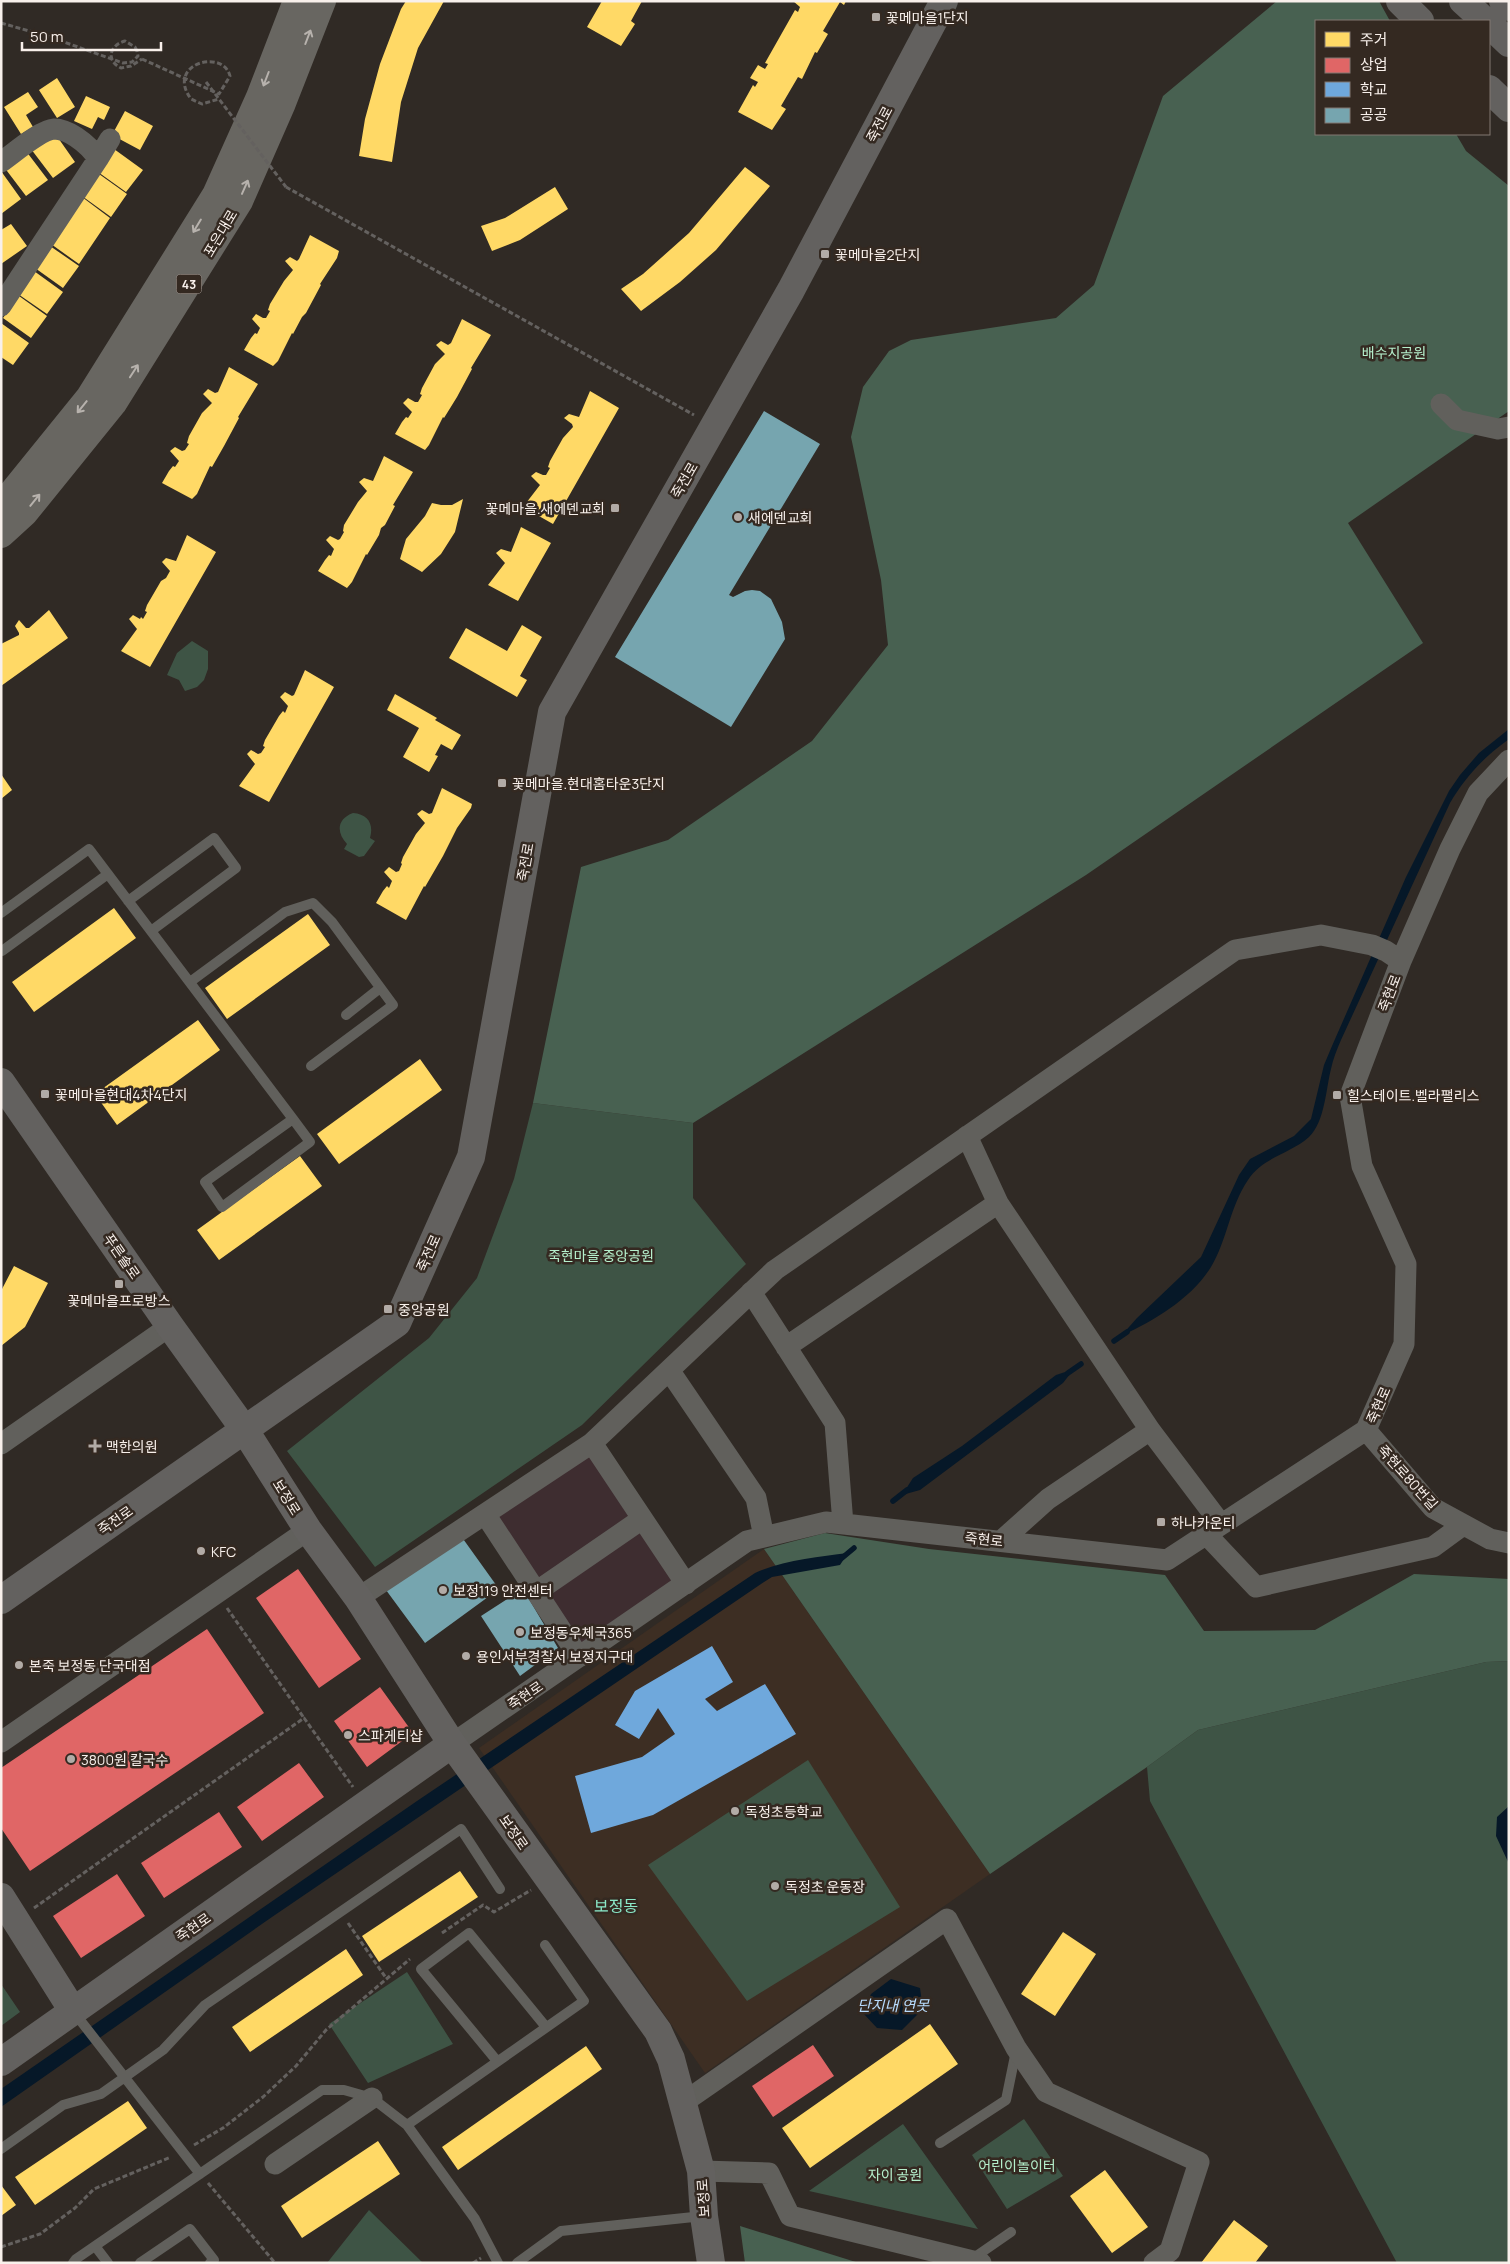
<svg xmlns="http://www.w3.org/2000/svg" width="1510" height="2264" viewBox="0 0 1510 2264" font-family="Manrope,'Noto Sans KR',sans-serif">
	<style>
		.commercial { fill: #3e2d30 }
		.built { fill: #3d2e23 }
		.green { fill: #3e5445 }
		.forest { fill: #486151 }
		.water { fill: #061828 }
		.homes { fill: #ffd966 }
		.shops { fill: #e06666 }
		.schools { fill: #6fa8dc }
		.public { fill: #76a5af }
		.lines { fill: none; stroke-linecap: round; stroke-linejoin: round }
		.stream { stroke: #061828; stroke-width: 5.5 }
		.path { stroke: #64615f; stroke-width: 3; stroke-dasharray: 5 2.5; stroke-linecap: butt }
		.lane { stroke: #61605c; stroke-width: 10 }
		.street { stroke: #61605c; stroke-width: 21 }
		.secondary { stroke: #63615f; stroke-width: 28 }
		.highway { stroke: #686661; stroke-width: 28 }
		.path-bridge { stroke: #64615f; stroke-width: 3; stroke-dasharray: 5 2.5; stroke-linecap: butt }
		.oneway { stroke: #b7b2ad }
		.poi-dot { fill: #b2aba6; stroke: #342921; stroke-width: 2 }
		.labels { text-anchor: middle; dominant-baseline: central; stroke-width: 5; stroke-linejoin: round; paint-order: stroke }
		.shield { fill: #342921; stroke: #bdb4ae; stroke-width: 1 }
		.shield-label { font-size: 12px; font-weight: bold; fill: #f8f0eb }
		.poi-label { font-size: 14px; fill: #f8f0eb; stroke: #342921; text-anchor: start }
		.street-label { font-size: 14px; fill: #f8f0eb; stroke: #342921 }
		.park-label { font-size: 14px; fill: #b5efcc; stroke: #342921 }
		.water-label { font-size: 15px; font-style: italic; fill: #b7dbfd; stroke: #342921 }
		.quarter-label { font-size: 16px; fill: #8ae7c7; stroke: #342921 }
	</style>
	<rect width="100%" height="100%" fill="#302a25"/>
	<!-- commercial -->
	<path class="commercial" d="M 592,1446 L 682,1583 L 580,1654 L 488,1515 Z"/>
	<!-- built -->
	<path class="built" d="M 764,1549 L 990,1874 L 705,2073 L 479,1748 Z"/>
	<!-- green -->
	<path class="green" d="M 192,641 L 208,651 L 208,669 L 204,680 L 197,687 L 185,691 L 179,680 L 167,675 L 177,653 Z
		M 353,813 C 368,814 374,824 370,838 L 375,841 L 364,856 L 359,857 L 344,849 L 347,844 C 336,832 337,819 353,813 Z
		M 533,1103 L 693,1123 L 693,1198 L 746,1264 L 582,1425 L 375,1567 L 287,1451 L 429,1338 L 477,1278 L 514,1179 Z
		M 1509,1661 L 1509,2263 L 1397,2263 L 1150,1801 L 1147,1767 L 1198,1730 L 1486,1662 Z
		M 808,1760 L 900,1907 L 747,2001 L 648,1865 Z
		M 407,1972 L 453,2044 L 368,2083 L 329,2024 Z
		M 1,1984 L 20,2012 L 1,2026 Z
		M 1024,2119 L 1063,2176 L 1007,2209 L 972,2155 Z
		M 903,2124 L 978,2229 L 809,2191 Z
		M 369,2210 L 423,2263 L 327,2263 Z"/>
	<!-- forest -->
	<path class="forest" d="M 1277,1 L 1379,1 L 1390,21 L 1316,21 L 1316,134 L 1456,134 L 1466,151 L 1509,186 L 1509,411 L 1348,523 L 1423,643 L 1086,875 L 693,1123 L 533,1103 L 581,867 L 668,840 L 812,741 L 888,645 L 881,580 L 851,437 L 863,387 L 889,351 L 911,340 L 1056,318 L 1094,285 L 1163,96 Z
		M 825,1533 L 929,1549 L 1165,1575 L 1204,1631 L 1315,1630 L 1414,1574 L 1509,1579 L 1509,1661 L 1486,1662 L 1198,1730 L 1147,1767 L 990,1874 L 764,1549 Z
		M 740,2226 L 859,2263 L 745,2263 Z"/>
	<!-- water -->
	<path class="water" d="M 1509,729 L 1509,739 C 1483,758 1466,776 1450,803 L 1341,1040 C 1337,1049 1333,1059 1331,1069 C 1326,1088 1325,1122 1309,1137 C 1290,1154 1263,1157 1248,1180 C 1230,1206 1227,1241 1211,1267 C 1191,1299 1155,1320 1121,1336 L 1137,1318 L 1201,1257 L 1239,1175 L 1250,1159 L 1294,1136 L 1311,1119 L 1324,1065 L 1332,1046 L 1406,877 L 1449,791 L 1460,775 L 1479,753 Z
		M 1074,1369 L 1063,1383 L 920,1490 L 902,1495 L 913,1478 L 962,1446 L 1056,1375 Z
		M 848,1553 L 840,1565 L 772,1577 L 761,1584 L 272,1917 L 1,2107 L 1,2089 L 417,1801 L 755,1573 C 783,1560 818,1557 848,1553 Z
		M 1509,1806 L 1509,1864 L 1496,1836 L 1497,1817 Z
		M 891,1979 L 920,1988 L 923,2009 L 902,2030 L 877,2028 L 863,2013 L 871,1994 Z"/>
	<!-- homes -->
	<path class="homes" d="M 406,1 L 444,1 L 418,48 L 401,102 L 392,162 L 359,156 L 365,119 L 380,64 L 401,9 Z
		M 602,1 L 642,1 L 631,21 L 635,24 L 621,46 L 587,27 Z
		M 793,1 L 846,1 L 844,5 L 840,2 L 823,31 L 828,34 L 817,53 L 815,52 L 802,79 L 798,77 L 781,106 L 786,109 L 772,130 L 738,112 L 753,85 L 755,87 L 758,82 L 750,78 L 758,65 L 765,69 L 768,64 L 765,63 L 795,10 L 798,12 L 800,7 Z
		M 57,78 L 75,107 L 57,118 L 39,90 Z
		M 28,92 L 38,107 L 26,115 L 33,127 L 21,134 L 4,107 Z
		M 86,96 L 110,107 L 104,120 L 98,117 L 92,129 L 74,121 Z
		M 125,111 L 153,126 L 140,150 L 112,135 Z
		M 54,132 L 75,162 L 53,178 L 31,149 Z
		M 114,149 L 143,170 L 126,192 L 98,172 Z
		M 26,151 L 48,180 L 26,196 L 4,167 Z
		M 745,167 L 770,186 L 716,250 L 680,282 L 641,311 L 621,289 L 643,274 L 689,233 Z
		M 1,171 L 21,199 L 1,214 Z
		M 99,174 L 127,194 L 111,217 L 82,196 Z
		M 555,187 L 568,209 L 520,240 L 492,251 L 481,226 L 505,218 Z
		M 82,197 L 110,218 L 79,264 L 51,244 Z
		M 11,224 L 27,246 L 1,264 L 1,230 Z
		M 310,235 L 339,251 L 337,258 L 320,284 L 321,285 L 306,313 L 302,317 L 293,334 L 292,333 L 278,361 L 273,366 L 244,350 L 251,338 L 255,333 L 257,334 L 260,328 L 252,319 L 256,314 L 263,318 L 266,318 L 270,311 L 268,310 L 270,304 L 284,281 L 293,270 L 285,261 L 290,257 L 297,261 L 299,259 Z
		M 50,246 L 79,266 L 63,288 L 35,268 Z
		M 34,271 L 63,292 L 47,314 L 18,294 Z
		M 19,296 L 47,316 L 31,338 L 3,318 Z
		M 462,319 L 491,335 L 471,368 L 472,369 L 457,397 L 444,418 L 443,417 L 429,445 L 425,450 L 395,434 L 402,422 L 406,417 L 408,418 L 412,412 L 403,403 L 408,398 L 415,402 L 418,402 L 422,395 L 420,394 L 422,388 L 435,364 L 445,354 L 436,345 L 441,341 L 448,345 L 451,343 Z
		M 1,323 L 29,343 L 13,365 L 1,357 Z
		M 229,367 L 258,384 L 238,417 L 239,418 L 224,446 L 212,467 L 210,466 L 197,494 L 192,499 L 162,483 L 169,471 L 173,466 L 175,467 L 179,461 L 170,451 L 175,447 L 182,451 L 185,450 L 189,444 L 187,443 L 189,436 L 202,413 L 212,403 L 203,394 L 208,389 L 215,393 L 218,392 Z
		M 590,391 L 619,408 L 553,524 L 523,507 L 540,485 L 531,476 L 536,472 L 543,475 L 546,475 L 550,468 L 548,467 L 550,461 L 563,438 L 573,427 L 572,424 L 564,418 L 569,414 L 579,417 Z
		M 384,456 L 413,472 L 393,505 L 395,506 L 385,525 L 381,528 L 379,535 L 367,555 L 366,554 L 352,582 L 347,588 L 318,571 L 325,560 L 329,555 L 331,556 L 334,549 L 326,540 L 330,536 L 338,540 L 340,539 L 344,532 L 343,531 L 344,525 L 358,502 L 367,491 L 359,482 L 364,478 L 373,481 Z
		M 463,499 L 455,532 L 441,554 L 422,572 L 400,559 L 406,539 L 425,516 L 432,503 L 441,505 L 452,505 Z
		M 521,527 L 551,543 L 518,601 L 488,585 L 505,563 L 496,553 L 501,549 L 511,552 Z
		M 187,535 L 216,552 L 150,667 L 121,651 L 137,629 L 129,619 L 133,615 L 140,619 L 141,617 L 143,619 L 147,612 L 145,611 L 147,605 L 161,581 L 166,578 L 170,571 L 162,562 L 166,558 L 176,561 Z
		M 49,610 L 68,638 L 1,686 L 1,644 L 19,635 L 19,633 L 15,626 L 19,620 L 26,628 L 29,628 Z
		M 522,625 L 542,637 L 520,676 L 527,680 L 517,697 L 449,658 L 466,628 L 507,651 Z
		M 305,670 L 334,687 L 269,802 L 239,786 L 255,764 L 247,754 L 251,750 L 258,754 L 261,753 L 265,747 L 263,746 L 265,740 L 279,716 L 283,711 L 285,713 L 288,706 L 280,697 L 285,692 L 292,696 L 294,695 Z
		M 395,694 L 437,718 L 435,720 L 461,735 L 452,750 L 441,744 L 435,755 L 438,756 L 429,772 L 403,757 L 419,728 L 387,710 Z
		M 1,774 L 12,790 L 1,799 Z
		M 442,788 L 472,804 L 471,808 L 457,828 L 443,856 L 425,887 L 424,886 L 406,920 L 376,903 L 383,891 L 387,886 L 389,888 L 392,881 L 384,872 L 389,867 L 396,872 L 399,871 L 402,864 L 401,863 L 403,857 L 416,834 L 425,823 L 417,814 L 422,810 L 429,814 L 432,813 Z
		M 114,908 L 136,938 L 34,1012 L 12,982 Z
		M 308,914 L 330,945 L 227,1019 L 205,988 Z
		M 198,1020 L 220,1050 L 117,1125 L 95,1094 Z
		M 420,1059 L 442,1090 L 339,1164 L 317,1134 Z
		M 300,1156 L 322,1186 L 219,1260 L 197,1230 Z
		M 14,1266 L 48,1283 L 25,1327 L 1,1346 L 1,1291 Z
		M 460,1871 L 478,1897 L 379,1962 L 362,1936 Z
		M 1063,1932 L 1096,1954 L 1055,2016 L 1021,1994 Z
		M 346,1949 L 363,1975 L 250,2052 L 232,2027 Z
		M 930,2024 L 958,2064 L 810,2168 L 782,2128 Z
		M 586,2046 L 602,2069 L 458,2170 L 442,2147 Z
		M 128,2101 L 147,2128 L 35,2205 L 15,2177 Z
		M 378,2141 L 400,2174 L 302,2238 L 281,2206 Z
		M 1105,2170 L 1148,2227 L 1112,2253 L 1070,2196 Z
		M 1,2185 L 16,2205 L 1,2216 Z
		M 1234,2220 L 1268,2246 L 1255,2263 L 1201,2263 Z"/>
	<!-- shops -->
	<path class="shops" d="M 298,1569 L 361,1659 L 319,1688 L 256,1598 Z
		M 207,1629 L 264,1713 L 30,1871 L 1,1828 L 1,1768 Z
		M 380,1687 L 413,1733 L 367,1767 L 334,1721 Z
		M 299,1763 L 324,1797 L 262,1841 L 237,1807 Z
		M 219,1812 L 242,1847 L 164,1898 L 141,1863 Z
		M 117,1874 L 145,1916 L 81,1958 L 53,1916 Z
		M 813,2045 L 834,2076 L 773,2117 L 752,2086 Z"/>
	<!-- schools -->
	<path class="schools" d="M 712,1646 L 733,1682 L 705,1699 L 717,1711 L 765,1684 L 796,1734 L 653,1815 L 591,1833 L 575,1776 L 642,1757 L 675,1734 L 658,1708 L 639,1739 L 615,1725 L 635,1691 Z"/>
	<!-- public -->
	<path class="public" d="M 764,411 L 820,444 L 729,595 L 733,597 L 745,591 L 752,590 L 760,591 L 771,599 L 782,622 L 785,639 L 731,727 L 615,657 Z
		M 461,1536 L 499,1589 L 425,1643 L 386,1590 Z
		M 523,1589 L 558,1648 L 520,1676 L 481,1616 Z"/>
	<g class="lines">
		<!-- stream -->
		<path class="stream" d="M 1114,1341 L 1127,1332
			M 1068,1373 L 1081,1364
			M 893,1501 L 907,1490
			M 842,1558 L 854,1548"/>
		<!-- path -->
		<path class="path" d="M 1,23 L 47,36 L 123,63 L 132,62 L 138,56 L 137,51
			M 142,59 L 219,94 L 230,76 C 223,48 165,64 191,99 L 202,104 L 219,99
			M 286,187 L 694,415
			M 227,1608 L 304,1718
			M 34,1908 L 304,1718 L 353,1787
			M 348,1923 L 386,1978
			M 442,1933 L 483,1905 L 494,1912 L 531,1890
			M 194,2145 L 223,2128 L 263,2097 L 296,2066 L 326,2030 L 410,1959
			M 208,2183 L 275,2263
			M 1,2247 L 40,2234 L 75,2208 L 94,2189 L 171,2157
			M 473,2263 L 481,2258"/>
		<!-- lane -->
		<path class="lane" d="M 128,901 L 214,838 L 236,868 L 151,931
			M 1,913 L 89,849 L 293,1119 L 310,1142 L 222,1207 L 205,1182 L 293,1119
			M 2,951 L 108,874
			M 190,982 L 285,912 L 313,903 L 332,922 L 393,1005 L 311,1066
			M 346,1015 L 380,988
			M 73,2011 L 200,2174
			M 497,2061 L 421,1969 L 469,1933 L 546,2027
			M 407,2125 L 584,2001 L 545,1945
			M 940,2143 L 1006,2100 L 1016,2051
			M 1,2149 L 63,2105 L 101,2094 L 163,2050 L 205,2005 L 461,1829 L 500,1889
			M 95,2246 L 108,2263
			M 972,2259 L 1011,2232
			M 73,2263 L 76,2259 L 322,2090 L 344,2090 L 372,2098 L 407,2125 L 475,2219 L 498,2263
			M 140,2263 L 190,2229 L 214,2260 L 210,2263
			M 517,2263 L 561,2231 L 703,2216"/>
		<!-- street -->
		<path class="street" d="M 98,159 L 110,139
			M 1,162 C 13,154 40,130 54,129 C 61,129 70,133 76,137 C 85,143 92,149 98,159 L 1,306
			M 1441,404 L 1457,420 L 1498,429 L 1509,427
			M 967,1136 L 998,1203 L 1150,1430 L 1221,1524
			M 751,1292 L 835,1423 L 843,1524
			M 786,1347 L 998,1203
			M 669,1370 L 756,1498 L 764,1537
			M 1366,1430 L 1433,1508 L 1490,1539 L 1509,1543
			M 592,1443 L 686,1584
			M 1,1444 L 170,1326
			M 485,1514 L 579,1657
			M 1206,1534 L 1256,1587 L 1433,1547 L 1463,1525
			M 1001,1541 L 1048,1499 L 1150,1430
			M 536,1592 L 642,1519
			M 358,1598 L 592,1443 L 775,1270 L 1235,950 L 1321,935 L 1372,945 L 1386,951 L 1401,961
			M 1,1742 L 308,1530
			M 452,1744 L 747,1541 L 826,1522 L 1167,1560 L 1366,1430 L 1404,1344 L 1406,1264 L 1362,1166 L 1350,1096 L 1401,961 L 1450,849 L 1478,793 L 1509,760
			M 684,2102 L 947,1919 L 1016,2048 L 1046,2092 L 1199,2162 L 1170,2251 L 1154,2263
			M 275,2164 L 372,2098
			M 701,2171 L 769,2173 L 790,2216 L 981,2263"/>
		<!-- secondary -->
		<path class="secondary" d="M 1400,1 L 1420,21
			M 1463,1 L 1485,21
			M 1503,1 L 1509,7
			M 1489,24 L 1509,43
			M 1489,89 L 1509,108
			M 1,1082 L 170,1326 L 244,1429 L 308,1530 L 358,1598 L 452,1744 L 658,2031 L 671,2059 L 701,2171 L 704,2216 L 711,2263
			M 1,1600 L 397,1323 L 471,1157 L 552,712 L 791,290 L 944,1
			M 1,1897 L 73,2011
			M 1,2062 L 452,1744"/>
		<!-- highway -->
		<path class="highway" d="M 1,507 L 90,397 L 216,195 L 260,97 L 297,1
			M 1,534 L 24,513 L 113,403 L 239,201 L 282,103 L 322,1"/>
		<!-- path-bridge -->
		<path class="path-bridge" d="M 137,51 L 135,47 L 125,41 C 110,45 105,60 121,68 L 131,66 L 142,59
			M 206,82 L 286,187"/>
	</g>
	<!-- one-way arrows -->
	<defs><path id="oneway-shaft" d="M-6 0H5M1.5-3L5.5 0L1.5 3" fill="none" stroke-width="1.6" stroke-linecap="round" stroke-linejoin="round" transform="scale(1.25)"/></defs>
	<g class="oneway">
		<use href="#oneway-shaft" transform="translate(308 37) rotate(-69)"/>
		<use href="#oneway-shaft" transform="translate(266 79) rotate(111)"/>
		<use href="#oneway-shaft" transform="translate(245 187) rotate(-66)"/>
		<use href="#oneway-shaft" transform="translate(197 226) rotate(121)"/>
		<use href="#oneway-shaft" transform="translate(134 371) rotate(-57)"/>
		<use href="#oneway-shaft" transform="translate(82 407) rotate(129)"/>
		<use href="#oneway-shaft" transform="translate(35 500) rotate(-51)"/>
	</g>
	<!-- markers -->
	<g class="poi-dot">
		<rect x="871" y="12" width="10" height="10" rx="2.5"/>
		<rect x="820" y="249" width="10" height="10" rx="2.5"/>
		<rect x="610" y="503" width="10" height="10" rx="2.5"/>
		<circle cx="738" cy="517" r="5"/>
		<rect x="497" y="778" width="10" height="10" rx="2.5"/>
		<rect x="40" y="1089" width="10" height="10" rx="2.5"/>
		<rect x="1332" y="1090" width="10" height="10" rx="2.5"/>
		<rect x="114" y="1279" width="10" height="10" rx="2.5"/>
		<rect x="383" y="1304" width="10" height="10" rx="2.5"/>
		<path d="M92.5 1438.5h5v5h5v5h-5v5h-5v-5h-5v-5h5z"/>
		<rect x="1156" y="1517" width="10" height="10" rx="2.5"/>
		<circle cx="201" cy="1551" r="5"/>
		<circle cx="443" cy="1590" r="5"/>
		<circle cx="520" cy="1632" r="5"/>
		<circle cx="466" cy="1656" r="5"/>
		<circle cx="19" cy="1665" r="5"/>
		<circle cx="348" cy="1735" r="5"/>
		<circle cx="71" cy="1759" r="5"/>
		<circle cx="735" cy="1811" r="5"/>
		<circle cx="775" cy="1886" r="5"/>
	</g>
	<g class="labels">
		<!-- shield labels -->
		<rect class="shield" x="176.5" y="274.5" width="25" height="19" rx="4"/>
		<g class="shield-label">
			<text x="189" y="284">43</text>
		</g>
		<!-- poi labels -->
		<g class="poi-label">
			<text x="886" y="17">꽃메마을1단지</text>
			<text x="835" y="254">꽃메마을2단지</text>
			<text x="605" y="508" text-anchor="end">꽃메마을.새에덴교회</text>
			<text x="748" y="517">새에덴교회</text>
			<text x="512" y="783">꽃메마을.현대홈타운3단지</text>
			<text x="55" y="1094">꽃메마을현대4차4단지</text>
			<text x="1347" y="1095">힐스테이트.벨라팰리스</text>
			<text x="119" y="1300" text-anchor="middle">꽃메마을프로방스</text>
			<text x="398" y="1309">중앙공원</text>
			<text x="106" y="1446">맥한의원</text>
			<text x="1171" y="1522">하나카운티</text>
			<text x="211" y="1551">KFC</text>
			<text x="453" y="1590">보정119 안전센터</text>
			<text x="530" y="1632">보정동우체국365</text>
			<text x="476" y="1656">용인서부경찰서 보정지구대</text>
			<text x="29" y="1665">본죽 보정동 단국대점</text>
			<text x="358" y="1735">스파게티샵</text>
			<text x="81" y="1759">3800원 칼국수</text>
			<text x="745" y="1811">독정초등학교</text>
			<text x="785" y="1886">독정초 운동장</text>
		</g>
		<!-- street labels -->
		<g class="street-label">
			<text transform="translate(879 124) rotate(-62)">죽전로</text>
			<text transform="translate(220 233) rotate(-59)">포은대로</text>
			<text transform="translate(684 480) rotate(-60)">죽전로</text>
			<text transform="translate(525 862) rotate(-80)">죽전로</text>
			<text transform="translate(1389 993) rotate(-69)">죽현로</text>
			<text transform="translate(428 1253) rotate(-66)">죽전로</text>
			<text transform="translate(122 1256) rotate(55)">푸른솔로</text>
			<text transform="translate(1378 1405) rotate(-66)">죽현로</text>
			<text transform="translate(1408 1477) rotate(48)">죽현로80번길</text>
			<text transform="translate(287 1497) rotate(58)">보정로</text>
			<text transform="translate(115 1520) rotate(-35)">죽전로</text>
			<text transform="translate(984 1539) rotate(6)">죽현로</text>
			<text transform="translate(525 1695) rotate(-34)">죽현로</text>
			<text transform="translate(514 1832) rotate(55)">보정로</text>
			<text transform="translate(193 1927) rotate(-35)">죽현로</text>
			<text transform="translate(703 2198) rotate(-94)">보정로</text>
		</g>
		<!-- park labels -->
		<g class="park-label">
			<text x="1394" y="352">배수지공원</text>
			<text x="601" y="1255">죽현마을 중앙공원</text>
			<text x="1017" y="2165">어린이놀이터</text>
			<text x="895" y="2174">자이 공원</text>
		</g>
		<!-- water labels -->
		<g class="water-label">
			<text x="893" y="2005">단지내 연못</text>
		</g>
		<!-- quarter labels -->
		<g class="quarter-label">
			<text x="616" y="1906">보정동</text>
		</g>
	</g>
	<!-- border -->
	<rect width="1510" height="2264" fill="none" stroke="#f8f0eb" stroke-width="5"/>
	<!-- legend -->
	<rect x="1315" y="20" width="175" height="115" fill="#342921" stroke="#827972"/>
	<rect x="1325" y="32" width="25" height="15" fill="#ffd966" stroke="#827972"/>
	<text x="1360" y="45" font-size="15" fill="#f8f0eb">주거</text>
	<rect x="1325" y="58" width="25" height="15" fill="#e06666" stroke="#827972"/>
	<text x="1360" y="70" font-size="15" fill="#f8f0eb">상업</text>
	<rect x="1325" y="82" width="25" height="15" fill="#6fa8dc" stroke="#827972"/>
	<text x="1360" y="95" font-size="15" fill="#f8f0eb">학교</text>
	<rect x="1325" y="108" width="25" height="15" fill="#76a5af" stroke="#827972"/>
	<text x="1360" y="120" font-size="15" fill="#f8f0eb">공공</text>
	<!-- scale -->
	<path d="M22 42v8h139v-8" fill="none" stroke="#f8f0eb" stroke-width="2.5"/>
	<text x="30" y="42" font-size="15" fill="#f8f0eb" stroke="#342921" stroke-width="4" paint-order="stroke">50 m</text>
</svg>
